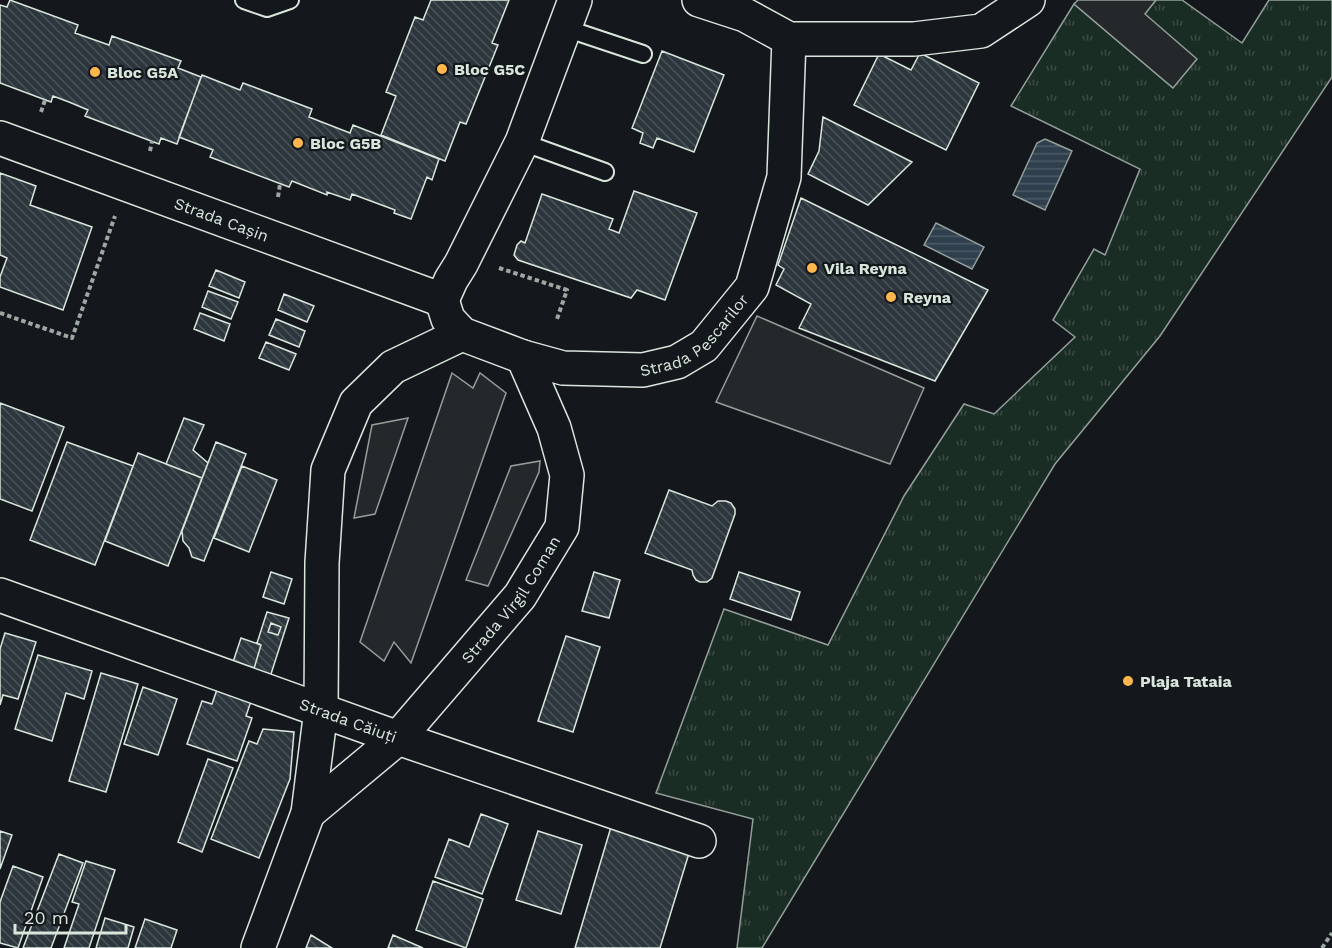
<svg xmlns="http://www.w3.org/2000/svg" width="1332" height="948" viewBox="0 0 1332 948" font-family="'Work Sans',sans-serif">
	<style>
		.grass { fill: url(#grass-tufts); stroke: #939e99; stroke-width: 1.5 }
		.parking { fill: #24282b; stroke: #939e99; stroke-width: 1.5 }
		.water { fill: url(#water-rules); stroke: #939e99; stroke-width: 1.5 }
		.building { fill: url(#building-back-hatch); stroke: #d8e6dc; stroke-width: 1.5 }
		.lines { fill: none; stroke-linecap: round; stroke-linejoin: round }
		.lane-casing { stroke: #d8e6dc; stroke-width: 20 }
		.street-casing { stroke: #d8e6dc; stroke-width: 36 }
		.path { stroke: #9da8a2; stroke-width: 4; stroke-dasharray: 4.5 3; stroke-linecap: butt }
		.lane { stroke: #14181c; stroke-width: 16 }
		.street { stroke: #14181c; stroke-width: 33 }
		.poi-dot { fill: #ffb74d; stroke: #14181c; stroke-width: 2 }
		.labels { text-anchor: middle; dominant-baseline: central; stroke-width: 4.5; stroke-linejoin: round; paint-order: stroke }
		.poi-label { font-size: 16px; font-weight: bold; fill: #d8e6dc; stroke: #14181c; text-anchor: start }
		.street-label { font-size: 16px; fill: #d8e6dc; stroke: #14181c }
	</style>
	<defs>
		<pattern id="grass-tufts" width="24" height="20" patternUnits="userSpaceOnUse" patternTransform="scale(1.5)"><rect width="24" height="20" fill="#1a2d24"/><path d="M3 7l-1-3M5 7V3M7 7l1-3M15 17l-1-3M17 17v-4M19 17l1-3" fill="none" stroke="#3b4b43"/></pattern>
		<pattern id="water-rules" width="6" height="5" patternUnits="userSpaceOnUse" patternTransform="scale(1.5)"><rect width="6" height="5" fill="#2f3f4d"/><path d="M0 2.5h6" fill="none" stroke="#4c5b66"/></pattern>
		<pattern id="building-back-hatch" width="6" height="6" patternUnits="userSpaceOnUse" patternTransform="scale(1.5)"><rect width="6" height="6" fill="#2c363c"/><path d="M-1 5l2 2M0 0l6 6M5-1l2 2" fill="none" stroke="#4a5358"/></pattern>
	</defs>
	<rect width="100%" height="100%" fill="#14181c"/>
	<!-- grass -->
	<path class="grass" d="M 1156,0 L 1182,0 L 1242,43 L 1269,0 L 1332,0 L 1332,77 L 1160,336 L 1055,464 L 762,948 L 737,948 L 753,819 L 656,793 L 724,609 L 828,645 L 904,496 L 964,404 L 994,414 L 1075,337 L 1053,320 L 1094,249 L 1105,255 L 1140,169 L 1011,106 L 1074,4 L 1173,88 L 1144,14 Z"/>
	<!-- parking -->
	<path class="parking" d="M 1078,0 L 1156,0 L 1145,14 L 1197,59 L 1173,88 L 1074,4 Z
		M 757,316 L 924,388 L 890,464 L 716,402 Z
		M 452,373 L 473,388 L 480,373 L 506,393 L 411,663 L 394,642 L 384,661 L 360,642 Z
		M 408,418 L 375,514 L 354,518 L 372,425 Z
		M 540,461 L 539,472 L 488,586 L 466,580 L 511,466 Z"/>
	<!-- water -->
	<path class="water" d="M 1045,139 L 1072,151 L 1045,210 L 1013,195 L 1037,143 Z
		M 936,223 L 984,247 L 972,269 L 924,245 Z"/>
	<!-- building -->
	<path class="building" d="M 10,0 L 78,25 L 75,33 L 109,45 L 112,36 L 181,61 L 178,68 L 201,77 L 177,144 L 161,138 L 159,144 L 85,116 L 88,110 L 69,102 L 53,96 L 51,102 L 0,83 L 0,5 L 7,7 Z
		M 431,0 L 509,0 L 492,43 L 498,45 L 466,124 L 460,122 L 445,161 L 381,135 L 396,96 L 386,92 L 415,17 L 423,20 Z
		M 662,51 L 724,75 L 694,152 L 657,138 L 653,148 L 640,143 L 643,133 L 632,128 Z
		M 920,53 L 979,83 L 946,150 L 854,105 L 879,54 L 911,70 Z
		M 202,75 L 240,90 L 243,83 L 312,109 L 309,117 L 350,133 L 353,125 L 439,159 L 432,180 L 427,177 L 411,219 L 394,213 L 395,210 L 352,194 L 350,200 L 327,192 L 327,195 L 292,181 L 289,187 L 210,157 L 213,150 L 179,137 Z
		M 823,117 L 912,162 L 868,205 L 808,174 L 819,151 Z
		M 0,173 L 36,186 L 30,205 L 92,227 L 63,310 L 0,287 L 0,277 L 7,258 L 0,255 Z
		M 634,191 L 697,213 L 665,300 L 637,290 L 631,298 L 518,260 L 514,255 L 517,245 L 521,241 L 525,243 L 542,194 L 613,219 L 609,229 L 619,233 Z
		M 801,198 L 988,290 L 935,381 L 799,328 L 811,304 L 776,285 L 784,269 L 778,265 Z
		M 216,270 L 245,282 L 239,298 L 209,286 Z
		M 208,291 L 238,302 L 231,319 L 202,307 Z
		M 284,294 L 314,306 L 307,322 L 278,310 Z
		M 200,313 L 230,324 L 224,341 L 194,329 Z
		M 276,319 L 305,331 L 299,347 L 269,335 Z
		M 266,342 L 296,354 L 289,370 L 259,358 Z
		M 0,403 L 64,427 L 32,511 L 0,499 Z
		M 184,418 L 204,425 L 193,450 L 208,463 L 202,478 L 166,464 Z
		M 67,442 L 133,466 L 95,565 L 30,540 Z
		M 216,442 L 246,454 L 204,561 L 192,557 L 189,548 L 183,541 L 182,531 Z
		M 138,453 L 202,478 L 168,566 L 105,541 Z
		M 242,466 L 277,480 L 249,552 L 214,538 Z
		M 669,490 L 712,506 L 718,501 L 726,501 L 731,503 L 735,509 L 735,514 L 712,578 L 707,582 L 700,582 L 696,580 L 693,575 L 692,570 L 645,553 Z
		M 271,572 L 292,579 L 284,604 L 263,597 Z
		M 594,572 L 620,580 L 609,618 L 582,611 Z
		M 739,572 L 800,592 L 791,620 L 730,599 Z
		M 267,612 L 289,618 L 270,677 L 253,672 L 261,645 L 257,643 Z
		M 271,623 L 281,627 L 278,635 L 268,632 Z
		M 5,633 L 36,642 L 18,699 L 3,695 L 0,705 L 0,649 Z
		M 566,636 L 600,647 L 573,732 L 538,721 Z
		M 241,638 L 261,645 L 253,672 L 232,665 Z
		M 38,655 L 92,671 L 84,699 L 66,693 L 52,741 L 15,729 Z
		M 101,673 L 138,684 L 106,792 L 69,781 Z
		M 221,678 L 255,689 L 246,716 L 252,718 L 237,761 L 187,744 L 202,701 L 212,704 Z
		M 143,687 L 177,699 L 158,755 L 124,744 Z
		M 263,729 L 294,732 L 290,779 L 259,858 L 211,839 L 249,741 L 257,744 Z
		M 208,759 L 233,768 L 202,852 L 178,842 Z
		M 481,814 L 508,824 L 482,894 L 435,877 L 449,839 L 469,847 Z
		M 611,827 L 690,850 L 660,948 L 575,948 Z
		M 0,831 L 12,835 L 0,869 Z
		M 538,831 L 582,845 L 561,914 L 516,900 Z
		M 59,854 L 83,863 L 51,948 L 23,948 Z
		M 86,861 L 115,870 L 89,948 L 64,948 L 79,904 L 72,902 Z
		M 13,866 L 43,877 L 18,948 L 0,943 L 0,902 Z
		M 433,881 L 483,899 L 466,948 L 416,930 Z
		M 105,918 L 134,927 L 128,948 L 96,948 Z
		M 145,919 L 177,930 L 171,948 L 135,948 Z
		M 311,935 L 332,948 L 306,948 Z
		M 393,935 L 423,948 L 388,948 Z"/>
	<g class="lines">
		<defs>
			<path id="lane" d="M 244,0 L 267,8 L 290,0
				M 565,28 L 643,54
				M 522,142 L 605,172"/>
			<g id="street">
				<path d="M 699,0 L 745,15 L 789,39 L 914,39 L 981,31 L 1028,0"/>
				<path id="s1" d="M 0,138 L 442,300"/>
				<path id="s2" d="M 442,300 L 448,319 L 462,334 L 523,357 L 563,368 L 643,370 L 677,362 L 704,346 L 752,287 L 784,177 L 789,39"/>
				<path d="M 442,300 L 451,280 L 461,264 L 522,142 L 575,0"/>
				<path id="s3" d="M 0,595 L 398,738 L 699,841"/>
				<path id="s4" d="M 308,813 L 398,738 L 520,596 L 562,527 L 567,475 L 554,428 L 523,357"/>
				<path d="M 258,948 L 308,813 L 321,710 L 322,563 L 328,470 L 356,403 L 393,367 L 462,334"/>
			</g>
		</defs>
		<!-- lane casing -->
		<use href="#lane" class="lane-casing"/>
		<!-- street casing -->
		<use href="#street" class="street-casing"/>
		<!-- path -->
		<path class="path" d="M 41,112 L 45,100
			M 150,151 L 152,141
			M 278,197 L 280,184
			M 499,268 L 567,290 L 557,319
			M 0,313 L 72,338 L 115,216
			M 1322,948 L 1332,933"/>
		<!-- lane -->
		<use href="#lane" class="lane"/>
		<!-- street -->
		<use href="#street" class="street"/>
	</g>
	<!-- markers -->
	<g class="poi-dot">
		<circle cx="442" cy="69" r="6"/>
		<circle cx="95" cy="72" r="6"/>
		<circle cx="298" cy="143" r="6"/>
		<circle cx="812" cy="268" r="6"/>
		<circle cx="891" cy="297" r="6"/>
		<circle cx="1128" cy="681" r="6"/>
	</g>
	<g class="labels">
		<!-- poi labels -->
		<g class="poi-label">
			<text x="454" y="69">Bloc G5C</text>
			<text x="107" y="72">Bloc G5A</text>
			<text x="310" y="143">Bloc G5B</text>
			<text x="824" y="268">Vila Reyna</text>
			<text x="903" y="297">Reyna</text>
			<text x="1140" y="681">Plaja Tataia</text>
		</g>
		<!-- street labels -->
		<g class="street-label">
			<text stroke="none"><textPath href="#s1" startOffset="236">Strada Cașin</textPath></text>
			<text stroke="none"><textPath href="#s2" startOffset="291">Strada Pescarilor</textPath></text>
			<text stroke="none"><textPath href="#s4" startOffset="296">Strada Virgil Coman</textPath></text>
			<text stroke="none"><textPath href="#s3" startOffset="370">Strada Căiuți</textPath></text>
		</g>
	</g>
	<!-- scale -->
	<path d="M15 924v9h111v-9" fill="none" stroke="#d8e6dc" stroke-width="3"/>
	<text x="24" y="924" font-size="18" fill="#d8e6dc" stroke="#14181c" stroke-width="4.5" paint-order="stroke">20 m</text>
</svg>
